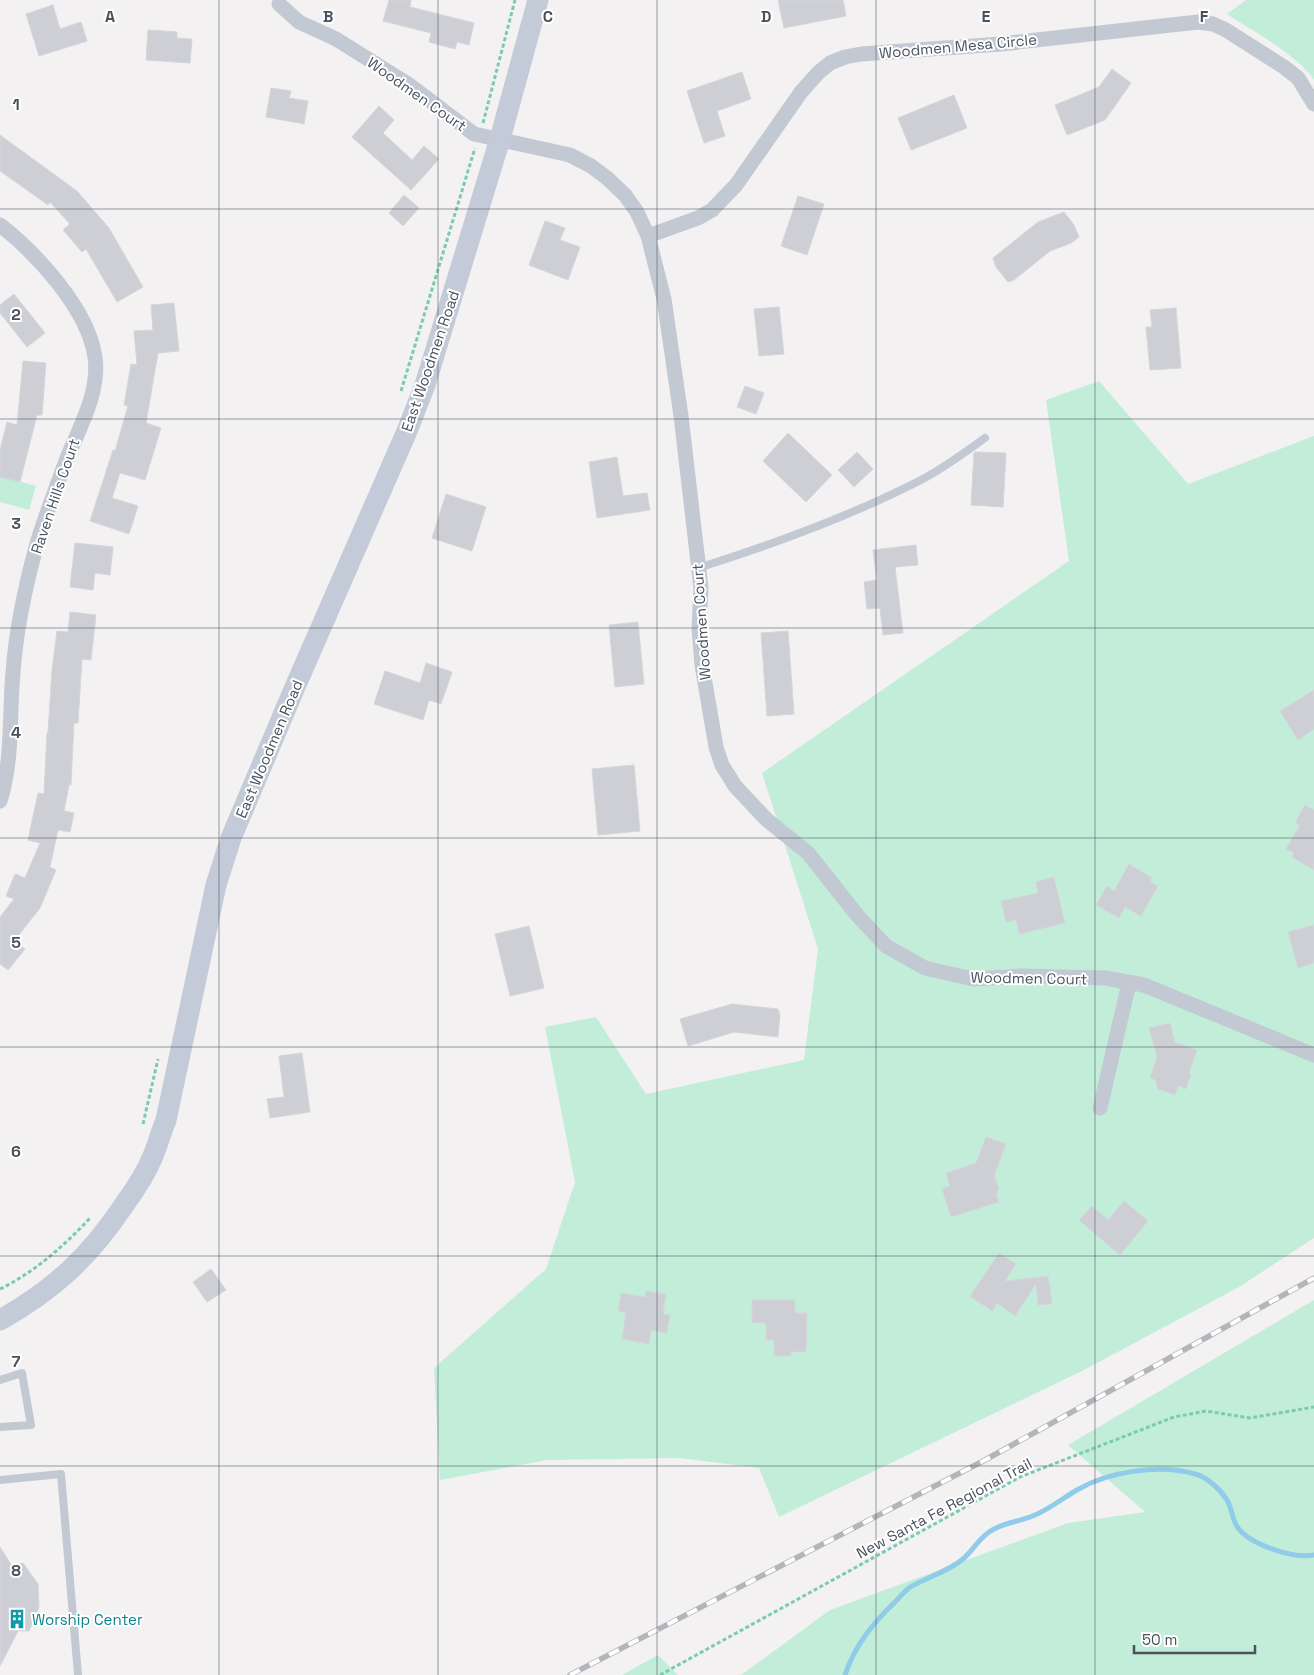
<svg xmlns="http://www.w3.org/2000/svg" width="1314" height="1675" viewBox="0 0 1314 1675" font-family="'Space Grotesk',sans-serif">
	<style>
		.green { fill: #c2eed9 }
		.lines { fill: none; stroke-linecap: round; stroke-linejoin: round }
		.stream { stroke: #90cbe9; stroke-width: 5 }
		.building { fill: #cecfd5; stroke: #d5d6dc }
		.path { stroke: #7bcbae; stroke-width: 3; stroke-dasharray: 4 2.5; stroke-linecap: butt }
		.service { stroke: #c2c9d2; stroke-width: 8 }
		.minor { stroke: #c2c9d2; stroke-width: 15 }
		.secondary { stroke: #c4cbd8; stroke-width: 21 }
		.rail-casing { stroke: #b3b5bb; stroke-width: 5.5 }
		.rail { stroke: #fff; stroke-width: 4; stroke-dasharray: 11; stroke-linecap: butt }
		.grid { fill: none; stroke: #49515e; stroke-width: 1; stroke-opacity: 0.55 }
		.labels { text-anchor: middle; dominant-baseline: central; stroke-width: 4; stroke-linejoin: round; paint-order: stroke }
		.street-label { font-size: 15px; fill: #49515e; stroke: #fff }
		.culture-label { font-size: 15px; fill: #0d838f; stroke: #fff; text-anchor: start }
		.grid-label { font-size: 16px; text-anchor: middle; font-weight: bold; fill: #49515e; stroke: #fff; stroke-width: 4; stroke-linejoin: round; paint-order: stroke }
	</style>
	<rect width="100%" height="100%" fill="#f3f1f1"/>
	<!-- green -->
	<path class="green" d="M 1246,0 L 1314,0 L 1314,80 C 1298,55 1252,31 1227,14 Z
		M 1099,381 L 1188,484 L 1314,436 L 1314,1238 L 1239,1287 L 1084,1370 L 779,1517 L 759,1468 L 679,1458 L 547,1460 L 440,1480 L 434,1368 L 546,1269 L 575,1182 L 545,1027 L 596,1017 L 646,1094 L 804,1060 L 818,949 L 762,773 L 1069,561 L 1046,400 Z
		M 0,476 L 36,486 L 29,510 L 0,502 Z
		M 1314,1300 L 1314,1675 L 741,1675 L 830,1610 L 1068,1523 L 1145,1512 L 1068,1445 Z
		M 658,1655 L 678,1675 L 622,1675 Z"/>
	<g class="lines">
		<!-- stream -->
		<path class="stream" d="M 845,1675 C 855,1645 873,1623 896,1601 C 901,1596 906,1589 912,1586 C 928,1577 949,1571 963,1559 C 972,1551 979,1539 989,1532 C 1003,1522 1020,1522 1035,1515 C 1051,1508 1063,1498 1077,1490 C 1109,1471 1160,1464 1195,1474 C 1207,1477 1220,1489 1227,1500 C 1232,1508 1232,1520 1238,1528 C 1251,1545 1294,1559 1314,1555"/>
	</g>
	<!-- building -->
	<path class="building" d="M 389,0 L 411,0 L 410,7 L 474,23 L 469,45 L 457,42 L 455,49 L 429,42 L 431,33 L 383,21 Z
		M 778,0 L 843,0 L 846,16 L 784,28 Z
		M 53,5 L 60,29 L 81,22 L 87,41 L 39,56 L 26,14 Z
		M 148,30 L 177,32 L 177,38 L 192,39 L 190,63 L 146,60 Z
		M 1112,69 L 1131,83 L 1105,120 L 1067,135 L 1055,105 L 1099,87 Z
		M 742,72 L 751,99 L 717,111 L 725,136 L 704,143 L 687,91 Z
		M 271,88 L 291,91 L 289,98 L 308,101 L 304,124 L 266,117 Z
		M 954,95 L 967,128 L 911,150 L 898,118 Z
		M 379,106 L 394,120 L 383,133 L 412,160 L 424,146 L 439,159 L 411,190 L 352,137 Z
		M 0,135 L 77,191 L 109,228 L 143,287 L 117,302 L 86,249 L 82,252 L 63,230 L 70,224 L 50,202 L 48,205 L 0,171 Z
		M 404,195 L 419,208 L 403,226 L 389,213 Z
		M 798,196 L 824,204 L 807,255 L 781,246 Z
		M 1064,212 L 1074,225 L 1079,237 L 1071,243 L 1050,251 L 1014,280 L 1008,282 L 996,267 L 993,258 L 1038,222 Z
		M 545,221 L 565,228 L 560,240 L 580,247 L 568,280 L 529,265 Z
		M 14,294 L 45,333 L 27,347 L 0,313 L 0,305 Z
		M 174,303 L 179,351 L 158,353 L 146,423 L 161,428 L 145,480 L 120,473 L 112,498 L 138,506 L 129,534 L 90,521 L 113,450 L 115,451 L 128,406 L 124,405 L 131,364 L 137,365 L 134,331 L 153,330 L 151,305 Z
		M 779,307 L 784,354 L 759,356 L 754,309 Z
		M 1176,308 L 1181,368 L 1150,370 L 1146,327 L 1152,327 L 1150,310 Z
		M 23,361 L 46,363 L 42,415 L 37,415 L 20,482 L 0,477 L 0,450 L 7,422 L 17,425 Z
		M 745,386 L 764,393 L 756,414 L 737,407 Z
		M 788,433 L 832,475 L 806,502 L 763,461 Z
		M 857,452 L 873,469 L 854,487 L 838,470 Z
		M 975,452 L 1006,453 L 1003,507 L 971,505 L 974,453 Z
		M 617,457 L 623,496 L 647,493 L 650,510 L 597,518 L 589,462 Z
		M 446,494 L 486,507 L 472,551 L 432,538 Z
		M 75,543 L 113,547 L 110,575 L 95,573 L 93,590 L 70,587 Z
		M 916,545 L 918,565 L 895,567 L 903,633 L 883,635 L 880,608 L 867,609 L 864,582 L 877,580 L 873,550 Z
		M 70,612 L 96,615 L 91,660 L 82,659 L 78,723 L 74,723 L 71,785 L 69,785 L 64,811 L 74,813 L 70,832 L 58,830 L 50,867 L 56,870 L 40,908 L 14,941 L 25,949 L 8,970 L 0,964 L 0,917 L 14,899 L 6,896 L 15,874 L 25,878 L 40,843 L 28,840 L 38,793 L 44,794 L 47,733 L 48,733 L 52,670 L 57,631 L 68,632 Z
		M 638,622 L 644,684 L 615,687 L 609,625 Z
		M 788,631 L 794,714 L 767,716 L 761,633 Z
		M 426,663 L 452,672 L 441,704 L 429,700 L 423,720 L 374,704 L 385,671 L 420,683 Z
		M 1314,690 L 1314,729 L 1298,740 L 1280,711 Z
		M 634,765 L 640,831 L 598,835 L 592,769 Z
		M 1305,805 L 1314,810 L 1314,870 L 1292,857 L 1294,853 L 1286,849 L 1300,825 L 1295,823 Z
		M 1129,864 L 1152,878 L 1150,882 L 1158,886 L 1141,916 L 1125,907 L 1119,918 L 1096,905 L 1107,886 L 1114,891 Z
		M 1054,877 L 1065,923 L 1019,934 L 1016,920 L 1006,922 L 1001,901 L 1038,893 L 1036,882 Z
		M 1314,925 L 1314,963 L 1298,968 L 1288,932 Z
		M 529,926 L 544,988 L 510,996 L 495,934 Z
		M 732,1004 L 778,1009 L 780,1015 L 778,1037 L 734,1032 L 688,1046 L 680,1019 Z
		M 1170,1023 L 1175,1042 L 1197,1050 L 1189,1073 L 1191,1074 L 1186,1089 L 1178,1086 L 1175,1095 L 1158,1089 L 1155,1080 L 1150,1078 L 1157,1057 L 1149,1028 Z
		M 302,1053 L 310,1112 L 270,1118 L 267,1099 L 284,1097 L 279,1056 Z
		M 986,1137 L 1006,1144 L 994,1176 L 999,1188 L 996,1195 L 999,1202 L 951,1217 L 942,1189 L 950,1186 L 946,1173 L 976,1163 Z
		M 1124,1201 L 1148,1221 L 1120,1255 L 1079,1220 L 1092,1206 L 1108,1220 Z
		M 999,1253 L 1016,1264 L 1005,1281 L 1048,1276 L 1052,1304 L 1038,1305 L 1036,1284 L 1015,1316 L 997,1303 L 992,1311 L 970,1296 Z
		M 211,1269 L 226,1290 L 207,1302 L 193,1282 Z
		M 646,1291 L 666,1294 L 663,1314 L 670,1315 L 667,1333 L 651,1330 L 649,1344 L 622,1339 L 626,1313 L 618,1311 L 621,1293 L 645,1297 Z
		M 752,1300 L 795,1300 L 795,1313 L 807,1313 L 806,1352 L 791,1352 L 791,1356 L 774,1356 L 774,1340 L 766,1340 L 766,1323 L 752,1323 Z
		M 0,1547 L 12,1566 L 23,1563 L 38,1584 L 39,1607 L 29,1631 L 18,1631 L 0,1666 Z"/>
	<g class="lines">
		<!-- path -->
		<path class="path" d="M 483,123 L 515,0
			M 401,391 L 475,148
			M 143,1124 L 158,1059
			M 0,1289 C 35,1272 65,1245 91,1217
			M 660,1675 L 1020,1477 L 1174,1417 L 1206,1411 L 1250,1418 L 1314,1407"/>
		<!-- service -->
		<path class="service" d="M 698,568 C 774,544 851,516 921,480 C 944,468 964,453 985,438
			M 0,1380 L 22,1373 L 31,1425 L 0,1427
			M 0,1480 L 61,1474 L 78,1675"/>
		<!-- minor -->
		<path class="minor" d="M 279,4 L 299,22 L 336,39 L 408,84 L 474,134 L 570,155 L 591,166 L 607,178 L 625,195 L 637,212 L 648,236 L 664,299 L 681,416 L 701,588 L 699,628 L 702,665 L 716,747 L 722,765 L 735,786 L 766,819 L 808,853 L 857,915 L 886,946 L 925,968 L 973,979 L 1022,976 L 1105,978 L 1144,985 L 1314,1055
			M 0,225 C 37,254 88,309 95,357 C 100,391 80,427 67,458 C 57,485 47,512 38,540 C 26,583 16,629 13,673 C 9,715 13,761 0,801
			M 648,236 L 698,218 L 712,210 L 736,185 L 801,92 L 818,73 L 830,63 L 845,57 L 861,54 L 1001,44 L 1198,22 L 1213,24 L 1226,30 L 1284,67 L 1298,78 L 1314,104
			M 1100,1108 L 1129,983"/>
		<!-- secondary -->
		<path class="secondary" d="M 0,1320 C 54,1290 90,1256 124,1205 C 135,1190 146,1173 153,1156 C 158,1144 161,1132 166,1120 L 216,885 L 231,838 L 295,687 L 407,431 L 425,385 L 500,139 L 538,0"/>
		<defs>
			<path id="rail" d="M 570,1675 L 985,1460 L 1314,1278"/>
		</defs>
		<!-- rail casing -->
		<use href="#rail" class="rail-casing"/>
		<!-- rail -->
		<use href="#rail" class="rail"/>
	</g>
	<!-- grid -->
	<path class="grid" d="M 219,0 L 219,1675M 438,0 L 438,1675M 657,0 L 657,1675M 876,0 L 876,1675M 1095,0 L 1095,1675M 0,209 L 1314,209M 0,419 L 1314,419M 0,628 L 1314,628M 0,838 L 1314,838M 0,1047 L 1314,1047M 0,1256 L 1314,1256M 0,1466 L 1314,1466"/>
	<!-- icons -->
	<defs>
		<symbol id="building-bare" viewBox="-9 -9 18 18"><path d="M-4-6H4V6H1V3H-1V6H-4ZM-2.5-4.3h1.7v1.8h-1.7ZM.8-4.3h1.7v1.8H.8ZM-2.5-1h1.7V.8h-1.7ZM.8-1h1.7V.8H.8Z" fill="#0f9aa8" stroke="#fff" stroke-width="2.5" paint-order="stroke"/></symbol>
	</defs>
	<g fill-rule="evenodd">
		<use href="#building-bare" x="3" y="1605" width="28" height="28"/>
	</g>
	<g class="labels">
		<!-- street labels -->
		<g class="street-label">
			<text transform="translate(958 46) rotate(-5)">Woodmen Mesa Circle</text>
			<text transform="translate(417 94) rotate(35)">Woodmen Court</text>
			<text transform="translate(430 361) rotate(-71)">East Woodmen Road</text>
			<text transform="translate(55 496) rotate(-71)">Raven Hills Court</text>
			<text transform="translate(701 622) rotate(-94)">Woodmen Court</text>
			<text transform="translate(269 749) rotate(-67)">East Woodmen Road</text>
			<text transform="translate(1029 978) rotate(1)">Woodmen Court</text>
			<text transform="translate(944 1508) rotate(-28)">New Santa Fe Regional Trail</text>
		</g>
		<!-- culture labels -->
		<g class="culture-label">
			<text x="32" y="1619">Worship Center</text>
		</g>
	</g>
	<g class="grid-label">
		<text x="110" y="22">A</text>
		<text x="328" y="22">B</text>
		<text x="548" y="22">C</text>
		<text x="766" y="22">D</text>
		<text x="986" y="22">E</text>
		<text x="1204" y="22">F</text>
		<text x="16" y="110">1</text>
		<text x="16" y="320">2</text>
		<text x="16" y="529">3</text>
		<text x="16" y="738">4</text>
		<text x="16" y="948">5</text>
		<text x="16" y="1157">6</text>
		<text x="16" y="1367">7</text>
		<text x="16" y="1576">8</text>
	</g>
	<!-- scale -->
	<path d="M1134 1645v8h121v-8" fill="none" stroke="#49515e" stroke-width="2.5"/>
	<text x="1142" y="1645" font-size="15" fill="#49515e" stroke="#ffffff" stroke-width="4" paint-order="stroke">50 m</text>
</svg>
